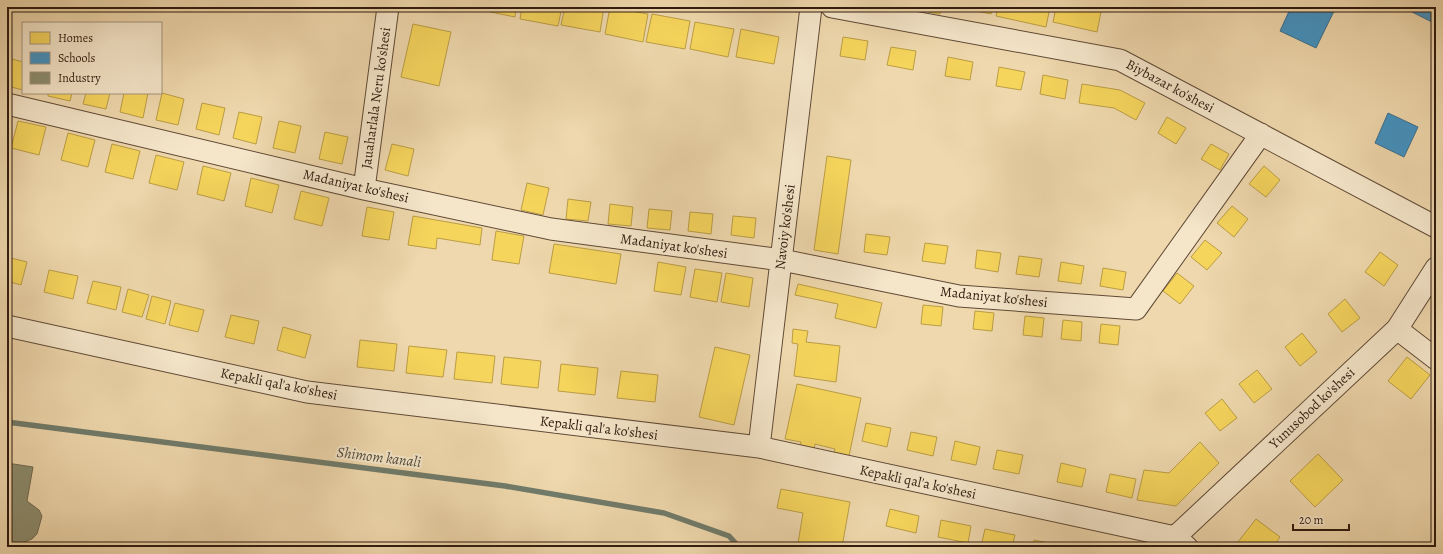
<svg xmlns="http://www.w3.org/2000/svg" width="1443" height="554" viewBox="0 0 1443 554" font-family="Alegreya,serif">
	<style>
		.homes { fill: #f6d55c; stroke: #bb9d45 }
		.schools { fill: #4393c3; stroke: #3d6f8d }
		.industry { fill: #8c8c6e; stroke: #706a52 }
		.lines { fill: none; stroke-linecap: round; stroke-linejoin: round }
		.stream { stroke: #707b6a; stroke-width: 5.5 }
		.street-casing { stroke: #604a36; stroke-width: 23 }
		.street { stroke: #f5e6ca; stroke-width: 21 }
		.labels { text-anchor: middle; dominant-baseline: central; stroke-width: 4; stroke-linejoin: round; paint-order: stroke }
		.street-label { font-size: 14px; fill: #301b0f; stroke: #f5e6ca }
		.water-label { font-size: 15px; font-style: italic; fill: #504b3c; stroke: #f5e6ca }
	</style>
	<rect width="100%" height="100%" fill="#efd8ad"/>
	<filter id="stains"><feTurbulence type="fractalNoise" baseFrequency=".005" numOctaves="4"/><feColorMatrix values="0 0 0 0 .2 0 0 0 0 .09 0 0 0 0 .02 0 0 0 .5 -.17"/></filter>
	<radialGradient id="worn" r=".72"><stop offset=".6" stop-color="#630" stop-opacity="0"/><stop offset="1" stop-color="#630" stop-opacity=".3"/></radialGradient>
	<!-- homes -->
	<path class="homes" d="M 477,7 L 516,7 L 515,17 L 476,9 Z
		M 522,7 L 562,7 L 558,26 L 520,19 Z
		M 565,7 L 604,7 L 600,32 L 561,25 Z
		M 610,7 L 648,14 L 643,42 L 605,34 Z
		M 918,7 L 942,7 L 940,14 L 928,12 L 929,9 Z
		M 957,7 L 993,7 L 991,14 Z
		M 998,7 L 1050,7 L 1046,27 L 996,16 Z
		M 1056,7 L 1102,7 L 1097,32 L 1053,22 Z
		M 652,14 L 690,21 L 685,49 L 646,42 Z
		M 695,22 L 734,29 L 728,57 L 690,49 Z
		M 413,24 L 451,32 L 439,86 L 401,77 Z
		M 741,29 L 779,37 L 774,64 L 736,57 Z
		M 843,37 L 868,41 L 865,60 L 840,56 Z
		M 891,47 L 916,51 L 913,70 L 887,65 Z
		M 948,57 L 973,62 L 970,80 L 945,76 Z
		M 12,59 L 23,62 L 23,90 L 7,86 Z
		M 999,67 L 1025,72 L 1021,90 L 996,86 Z
		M 1043,75 L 1068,80 L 1065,99 L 1040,94 Z
		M 1082,84 L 1120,90 L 1145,103 L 1136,120 L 1114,108 L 1079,103 Z
		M 48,93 L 72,93 L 70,101 L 48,96 Z
		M 86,93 L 110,93 L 106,109 L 83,104 Z
		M 124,93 L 148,93 L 143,118 L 120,112 Z
		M 162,93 L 184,99 L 178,125 L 156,120 Z
		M 202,103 L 225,108 L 219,135 L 196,129 Z
		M 239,112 L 262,117 L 256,144 L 233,138 Z
		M 1167,117 L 1186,128 L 1176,144 L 1158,133 Z
		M 18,121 L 46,127 L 39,155 L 11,148 Z
		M 279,121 L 301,126 L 295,153 L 273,148 Z
		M 325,132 L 348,137 L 342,164 L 319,159 Z
		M 68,133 L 95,140 L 88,167 L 61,160 Z
		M 112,144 L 140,151 L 133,179 L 105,172 Z
		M 392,144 L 414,149 L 408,176 L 385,170 Z
		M 1211,144 L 1229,154 L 1220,170 L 1201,159 Z
		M 156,155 L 184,162 L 177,190 L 149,183 Z
		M 827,156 L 851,160 L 838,254 L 814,250 Z
		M 203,166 L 231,173 L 224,201 L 197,194 Z
		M 1264,166 L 1280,180 L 1266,197 L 1249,184 Z
		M 251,178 L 279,185 L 272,213 L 245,206 Z
		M 527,183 L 549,188 L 543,215 L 521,210 Z
		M 301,191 L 329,198 L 322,226 L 294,219 Z
		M 568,199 L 591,202 L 588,221 L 566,219 Z
		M 610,204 L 633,207 L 631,226 L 608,224 Z
		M 1232,206 L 1248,219 L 1234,237 L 1217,223 Z
		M 367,207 L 394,212 L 389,240 L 362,236 Z
		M 649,209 L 672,211 L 670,230 L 647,228 Z
		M 690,212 L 713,214 L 711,234 L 688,231 Z
		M 413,216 L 482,228 L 480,245 L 437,238 L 436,249 L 408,245 Z
		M 733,216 L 756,218 L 754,238 L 731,235 Z
		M 496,231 L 524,236 L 519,264 L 492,260 Z
		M 866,234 L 890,237 L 887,255 L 864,252 Z
		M 1205,240 L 1222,253 L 1207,270 L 1191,257 Z
		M 925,243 L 948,246 L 945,264 L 922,261 Z
		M 554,244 L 621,254 L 616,284 L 549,273 Z
		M 977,250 L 1001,253 L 998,272 L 975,268 Z
		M 1380,252 L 1398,265 L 1384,286 L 1365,272 Z
		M 1019,256 L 1042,259 L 1039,277 L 1016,274 Z
		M 7,257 L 27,262 L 21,285 L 7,281 Z
		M 658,262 L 686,267 L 681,295 L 654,291 Z
		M 1061,262 L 1084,266 L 1081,284 L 1058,281 Z
		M 1103,268 L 1126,272 L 1123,290 L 1100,286 Z
		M 695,269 L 722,273 L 717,302 L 690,297 Z
		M 49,270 L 78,276 L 73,299 L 44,292 Z
		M 726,273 L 753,278 L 749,307 L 721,302 Z
		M 1177,273 L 1194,286 L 1180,304 L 1163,291 Z
		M 93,281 L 121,287 L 116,310 L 87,303 Z
		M 798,284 L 882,303 L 876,328 L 835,318 L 838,304 L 795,295 Z
		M 128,289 L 149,295 L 142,317 L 122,312 Z
		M 152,296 L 171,301 L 165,324 L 146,319 Z
		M 1345,299 L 1360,318 L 1342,332 L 1328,314 Z
		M 175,303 L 204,310 L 198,332 L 169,325 Z
		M 923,305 L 943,307 L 941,326 L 921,324 Z
		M 975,311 L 994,313 L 992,331 L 973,329 Z
		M 231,315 L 259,321 L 254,344 L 225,337 Z
		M 1025,316 L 1044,318 L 1042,337 L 1023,335 Z
		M 1063,320 L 1082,322 L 1081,341 L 1061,339 Z
		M 1101,324 L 1120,326 L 1118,345 L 1099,343 Z
		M 283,327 L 311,335 L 305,358 L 277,350 Z
		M 793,329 L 808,331 L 806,342 L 840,346 L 836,382 L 794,376 L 798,344 L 792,343 Z
		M 1302,333 L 1317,352 L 1300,366 L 1285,347 Z
		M 360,340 L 397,344 L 394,371 L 357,367 Z
		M 409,346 L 447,350 L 443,377 L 406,373 Z
		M 715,347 L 750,355 L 734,425 L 699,417 Z
		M 457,352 L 495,356 L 492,383 L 454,379 Z
		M 504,357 L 541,361 L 538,388 L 501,384 Z
		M 1407,357 L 1430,375 L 1411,399 L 1388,381 Z
		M 561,364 L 598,368 L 595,395 L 558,391 Z
		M 1257,370 L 1272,389 L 1254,403 L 1239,384 Z
		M 621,371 L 658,375 L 655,402 L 617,398 Z
		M 797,384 L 861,398 L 849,456 L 834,453 L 835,449 L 815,444 L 814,449 L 800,446 L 801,442 L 785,439 Z
		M 1222,399 L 1237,418 L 1220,431 L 1205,413 Z
		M 1436,409 L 1436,419 L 1431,415 Z
		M 866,423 L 891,428 L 887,447 L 862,441 Z
		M 911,432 L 937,437 L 933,456 L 907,450 Z
		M 955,441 L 980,447 L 976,465 L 951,460 Z
		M 1200,442 L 1219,463 L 1176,506 L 1137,500 L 1144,470 L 1169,473 Z
		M 997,450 L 1023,455 L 1019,474 L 993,469 Z
		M 1318,454 L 1343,480 L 1315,507 L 1290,481 Z
		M 1061,463 L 1086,469 L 1082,487 L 1057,482 Z
		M 1110,474 L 1136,479 L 1132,498 L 1106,492 Z
		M 781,489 L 850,502 L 842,547 L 817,547 L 798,543 L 803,513 L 777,508 Z
		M 890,509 L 919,516 L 916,533 L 886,526 Z
		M 1256,519 L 1280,537 L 1273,547 L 1234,547 Z
		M 941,520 L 971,526 L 968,543 L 938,537 Z
		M 985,529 L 1015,535 L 1012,547 L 981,546 Z
		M 1034,540 L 1064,546 L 1064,547 L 1033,547 Z"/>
	<!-- schools -->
	<path class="schools" d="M 1291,7 L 1336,7 L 1316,48 L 1280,31 Z
		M 1402,7 L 1436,7 L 1436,24 Z
		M 1388,113 L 1418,127 L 1404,157 L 1375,143 Z"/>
	<!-- industry -->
	<path class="industry" d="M 7,463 L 33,467 L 27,501 L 39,510 L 42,516 L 37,534 L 32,539 L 19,544 L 7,542 Z"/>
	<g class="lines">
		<!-- stream -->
		<path class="stream" d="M 7,422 L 505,486 L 664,513 L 729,536 L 739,547"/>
		<defs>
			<path id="street" d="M 832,7 L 1120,60 L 1436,227
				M 7,104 L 364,189 L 551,229 L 782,260 L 959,296 L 1136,309 L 1261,134
				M 364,189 L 388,7
				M 7,326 L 307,392 L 759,447 L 1175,537 L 1187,547
				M 1397,329 L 1436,359
				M 759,447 L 811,7
				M 1175,537 L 1397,329 L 1436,268"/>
		</defs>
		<!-- street casing -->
		<use href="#street" class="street-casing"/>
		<!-- street -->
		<use href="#street" class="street"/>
	</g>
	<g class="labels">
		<!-- street labels -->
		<g class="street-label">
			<text transform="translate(1170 86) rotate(28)">Biybazar ko'shesi</text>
			<text transform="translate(376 98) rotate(-82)">Jauaharlala Neru ko'shesi</text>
			<text transform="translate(356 186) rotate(13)">Madaniyat ko'shesi</text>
			<text transform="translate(785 227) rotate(-83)">Navoiy ko'shesi</text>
			<text transform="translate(674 246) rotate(8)">Madaniyat ko'shesi</text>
			<text transform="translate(994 297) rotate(6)">Madaniyat ko'shesi</text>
			<text transform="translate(279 384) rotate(11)">Kepakli qal'a ko'shesi</text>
			<text transform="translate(1312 408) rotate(-43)">Yunusobod ko'shesi</text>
			<text transform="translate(599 428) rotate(7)">Kepakli qal'a ko'shesi</text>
			<text transform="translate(918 482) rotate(12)">Kepakli qal'a ko'shesi</text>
		</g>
		<!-- water labels -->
		<g class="water-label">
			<text transform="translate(379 457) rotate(7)">Shimom kanali</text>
		</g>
	</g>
	<!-- margin -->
	<rect width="1443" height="554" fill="none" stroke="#efd8ad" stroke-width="24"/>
	<rect x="8" y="8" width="1427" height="538" fill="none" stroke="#301b0f" stroke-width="2"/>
	<rect x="12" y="12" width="1419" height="530" fill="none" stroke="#301b0f"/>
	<!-- legend -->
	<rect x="22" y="22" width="140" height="72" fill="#f5e6ca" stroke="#a6957f"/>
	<rect x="30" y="32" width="20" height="12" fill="#f6d55c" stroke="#a6957f"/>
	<text x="58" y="42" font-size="12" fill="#301b0f">Homes</text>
	<rect x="30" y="52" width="20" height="12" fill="#4393c3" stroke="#a6957f"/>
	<text x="58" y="62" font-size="12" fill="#301b0f">Schools</text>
	<rect x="30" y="72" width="20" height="12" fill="#8c8c6e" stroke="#a6957f"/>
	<text x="58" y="82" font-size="12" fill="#301b0f">Industry</text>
	<!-- scale -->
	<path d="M1293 524v6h56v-6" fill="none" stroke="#301b0f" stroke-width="2"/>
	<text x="1299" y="524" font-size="12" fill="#301b0f" stroke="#f5e6ca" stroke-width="3" paint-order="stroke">20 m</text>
	<rect width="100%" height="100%" filter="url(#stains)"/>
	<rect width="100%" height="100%" fill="url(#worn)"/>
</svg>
